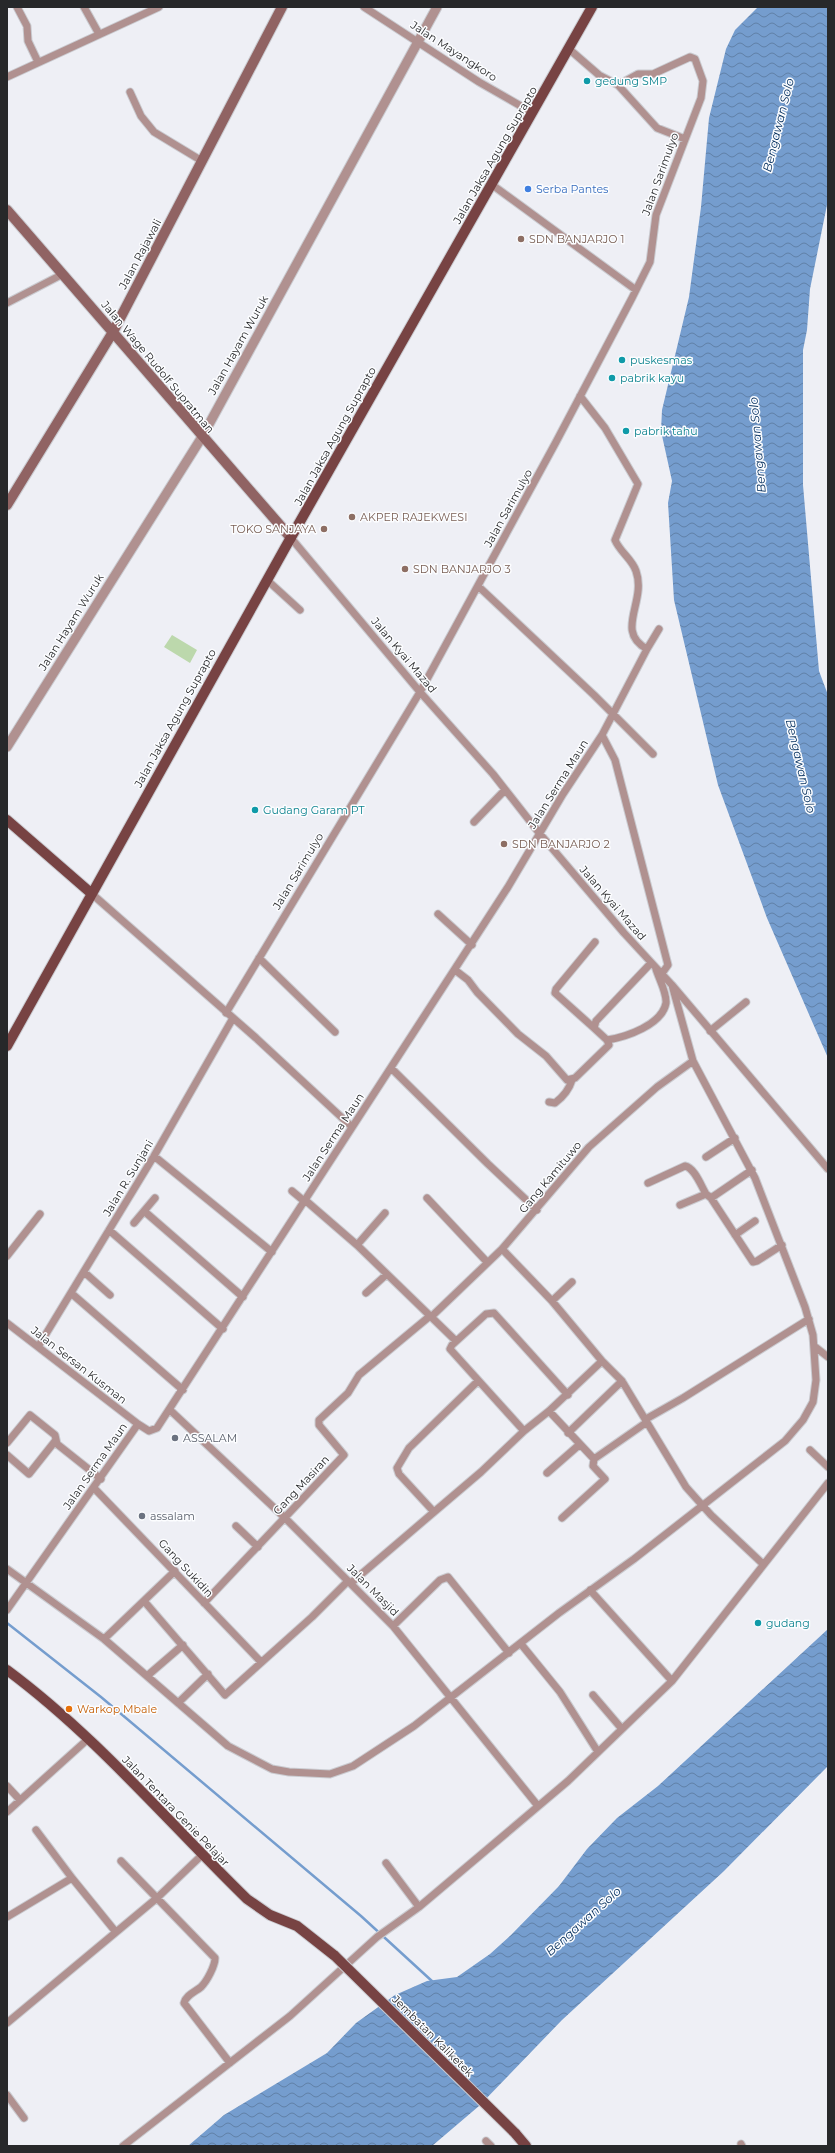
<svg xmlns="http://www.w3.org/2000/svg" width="835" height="2153" viewBox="0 0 835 2153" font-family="Montserrat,sans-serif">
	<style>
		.pitch { fill: #bcd8ac }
		.water { fill: url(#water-waves) }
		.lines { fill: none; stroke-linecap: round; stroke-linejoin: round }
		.stream { stroke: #759dce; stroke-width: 2.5 }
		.minor-casing { stroke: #cacbd0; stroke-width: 9 }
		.tertiary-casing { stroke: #cacbd0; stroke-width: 11 }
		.secondary-casing { stroke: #cacbd0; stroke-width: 12 }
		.primary-casing { stroke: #cacbd0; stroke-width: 12 }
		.minor { stroke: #b09190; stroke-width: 7 }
		.tertiary { stroke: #b09190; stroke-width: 9 }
		.secondary { stroke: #906363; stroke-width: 10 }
		.primary { stroke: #774343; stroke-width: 10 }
		.primary-bridge-casing { stroke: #cacbd0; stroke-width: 12; stroke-linecap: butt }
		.primary-bridge { stroke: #774343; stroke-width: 10 }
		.culture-dot { fill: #0f9aa8; stroke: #fcfdff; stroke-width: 1.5 }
		.shop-dot { fill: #3f7fe0; stroke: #fcfdff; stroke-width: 1.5 }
		.education-dot { fill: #8d6e63; stroke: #fcfdff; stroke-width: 1.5 }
		.worship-dot { fill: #6b7280; stroke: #fcfdff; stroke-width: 1.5 }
		.food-dot { fill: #e8710a; stroke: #fcfdff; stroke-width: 1.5 }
		.labels { text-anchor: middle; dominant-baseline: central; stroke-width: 3; stroke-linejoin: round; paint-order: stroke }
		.street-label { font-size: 11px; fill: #27282a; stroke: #fcfdff }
		.culture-label { font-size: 11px; fill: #0d838f; stroke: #fcfdff; text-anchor: start }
		.shop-label { font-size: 11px; fill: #366cbe; stroke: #fcfdff; text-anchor: start }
		.education-label { font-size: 11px; fill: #785e54; stroke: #fcfdff; text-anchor: start }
		.worship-label { font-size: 11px; fill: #5b616d; stroke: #fcfdff; text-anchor: start }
		.food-label { font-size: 11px; fill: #c56008; stroke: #fcfdff; text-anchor: start }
		.water-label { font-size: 12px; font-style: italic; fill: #093361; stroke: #fcfdff }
	</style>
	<defs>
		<pattern id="water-waves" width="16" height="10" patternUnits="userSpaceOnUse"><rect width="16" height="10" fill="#759dce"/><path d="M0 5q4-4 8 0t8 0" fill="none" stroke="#6080a7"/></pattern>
	</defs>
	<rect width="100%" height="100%" fill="#eeeff5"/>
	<!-- pitch -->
	<path class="pitch" d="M 172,635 L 197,650 L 190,663 L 164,647 Z"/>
	<!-- water -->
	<path class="water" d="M 758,7 L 828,7 L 828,200 L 810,289 L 807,330 L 803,350 L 803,485 L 819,671 L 828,695 L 828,1058 L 767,918 L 718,785 L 674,600 L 668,503 L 672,481 L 661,431 L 662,410 L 689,297 L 701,207 L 709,118 L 726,49 L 735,30 Z
		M 828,1629 L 828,1766 L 724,1871 L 562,2020 L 479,2106 L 432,2146 L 188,2146 L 224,2115 L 327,2053 L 356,2023 L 395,1995 L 427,1981 L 457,1977 L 490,1954 L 511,1935 L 559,1886 L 587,1849 L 617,1818 L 658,1786 Z"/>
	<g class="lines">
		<!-- stream -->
		<path class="stream" d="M 7,1623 L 101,1697 L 361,1916 L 433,1982"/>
		<defs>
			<path id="minor" d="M 17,7 L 27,26 L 28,41 L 38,62
				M 84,7 L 99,34
				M 364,7 L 479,82 L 533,113
				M 569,49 L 599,75 L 618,85 L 657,128 L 685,139
				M 7,77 L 159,7
				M 130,92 L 141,116 L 154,132 L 202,161
				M 491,184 L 636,290
				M 7,303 L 63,274
				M 291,538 L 420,692 L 493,774 L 540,834 L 624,933 L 672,985 L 828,1169
				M 267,580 L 300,610
				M 478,586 L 594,695 L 653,754
				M 647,649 L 659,629
				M 602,735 L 615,760 L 668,965 L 663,972 L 659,971
				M 474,822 L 505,790
				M 92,894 L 256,1038 L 352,1127
				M 438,914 L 472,945
				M 259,958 L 335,1032
				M 455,970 L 468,980 L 477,992 L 518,1034 L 546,1056 L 567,1080 L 575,1078 L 609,1045 L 607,1040 L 594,1028 L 596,1021 L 651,963
				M 226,1013 L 420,692 L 556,442 L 632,298 L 650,262 L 656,215 L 701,98 L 703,81 L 695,59 L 690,57 L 653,74 L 638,74 L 618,85
				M 594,1028 L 555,993 L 556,989 L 595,942
				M 710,1031 L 746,1002
				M 607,1040 C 626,1037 662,1025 666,1003 C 667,993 659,979 656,969
				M 391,1068 L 488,1164 L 537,1210
				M 549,1102 L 555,1103 C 563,1097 569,1090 572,1080
				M 154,1156 L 272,1252
				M 706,1157 L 735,1138
				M 648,1183 L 685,1166 C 695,1168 701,1186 706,1194
				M 292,1191 L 304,1201
				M 427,1198 L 487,1262
				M 711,1198 L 752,1170
				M 305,1200 L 357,1245 L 456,1341
				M 680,1205 L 706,1194 L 711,1198 L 753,1262 L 757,1261 L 782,1245
				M 144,1211 L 243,1297
				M 134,1223 L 155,1198
				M 109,1230 L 223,1329
				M 735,1235 L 755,1221
				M 357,1245 L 385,1213
				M 502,1249 L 552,1301 L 602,1361 L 622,1381 L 686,1487 L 711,1515 L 763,1564
				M 7,1256 L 40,1214
				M 84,1272 L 110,1295
				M 71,1293 L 183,1390
				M 366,1293 L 387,1274
				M 552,1301 L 572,1282
				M 431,1317 L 502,1249 L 589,1147 L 657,1087 L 693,1061
				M 7,1323 L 138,1424 L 149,1431 L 157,1428 L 508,887 L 563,794 L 602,735 L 647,649 C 614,631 647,602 636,571 C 632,559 620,552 615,540 L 638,484 L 605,428 L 580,396
				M 814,1346 L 828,1357
				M 38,1347 L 154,1156 L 233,1018
				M 170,1410 L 285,1518 L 393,1626 L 538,1806
				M 549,1411 L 594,1459
				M 646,1419 L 683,1398 L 809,1319
				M 524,1431 L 450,1349 L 452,1345 L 486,1314 L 494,1313 L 568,1395
				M 568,1433 L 622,1381
				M 7,1443 L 30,1415 L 55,1435 L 57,1444 L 101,1479
				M 810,1450 L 828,1467
				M 7,1455 L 29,1474 L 56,1440
				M 547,1473 L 579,1445
				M 94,1488 L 261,1662
				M 434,1512 L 481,1472 L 524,1431 L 549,1411 L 602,1361
				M 562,1518 L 605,1479 L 593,1466 L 594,1459 L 647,1422
				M 236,1526 L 258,1547
				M 7,1569 L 104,1639 L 228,1746 L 272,1769 L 289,1772 L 330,1774 L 353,1766 L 414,1726 L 559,1613 L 634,1559 L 785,1441 L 803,1420 L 813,1402 L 816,1380 L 813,1335 L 805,1307 L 755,1178 L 693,1061 L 672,985
				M 351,1583 L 434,1512 L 399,1474 L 397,1468 L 409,1448 L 478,1381
				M 590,1590 L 672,1681
				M 144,1601 L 225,1695 L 312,1617 L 348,1581
				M 204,1603 L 344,1455 L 319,1425 L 319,1420 L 348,1393 L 359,1375 L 430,1316
				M 7,1610 L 138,1424
				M 393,1626 L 440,1580 L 448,1577 L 509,1653
				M 104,1639 L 175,1571
				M 521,1644 L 560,1692 L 598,1752
				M 147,1676 L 183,1645
				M 593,1695 L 622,1729
				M 178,1703 L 208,1674
				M 7,1786 L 20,1800
				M 7,1812 L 88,1739
				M 36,1830 L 72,1878
				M 121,1861 L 215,1958 C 215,1966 207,1981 201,1987 C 195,1992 186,1995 184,2003 L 230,2063
				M 386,1863 L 419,1907
				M 7,1917 L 72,1878 L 115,1931
				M 7,2023 L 157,1898 L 202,1855
				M 7,2095 L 24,2118
				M 486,2141 L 491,2146
				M 741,2144 L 742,2146
				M 123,2146 L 290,2016 L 377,1937 L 419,1907 L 568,1781 L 672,1681 L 828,1483"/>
			<path id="tertiary" d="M 7,747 L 202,437 L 437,7"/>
			<path id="secondary" d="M 7,210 L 291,538
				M 7,505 L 113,332 L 282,7"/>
			<path id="primary" d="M 7,820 L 92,894
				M 7,1046 L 285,548 L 592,7
				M 7,1670 C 96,1736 168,1822 247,1899 L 270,1915 L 297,1926 L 335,1956
				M 515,2133 L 526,2146"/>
		</defs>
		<!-- minor casing -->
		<use href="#minor" class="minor-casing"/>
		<!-- tertiary casing -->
		<use href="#tertiary" class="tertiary-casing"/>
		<!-- secondary casing -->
		<use href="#secondary" class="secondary-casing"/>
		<!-- primary casing -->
		<use href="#primary" class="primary-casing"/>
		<!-- minor -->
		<use href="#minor" class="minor"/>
		<!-- tertiary -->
		<use href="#tertiary" class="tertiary"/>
		<!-- secondary -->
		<use href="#secondary" class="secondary"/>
		<!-- primary -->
		<use href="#primary" class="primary"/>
		<defs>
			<path id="primary-bridge" d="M 335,1956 L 515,2133"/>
		</defs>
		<!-- primary-bridge casing -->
		<use href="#primary-bridge" class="primary-bridge-casing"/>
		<!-- primary-bridge -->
		<use href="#primary-bridge" class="primary-bridge"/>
	</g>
	<!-- markers -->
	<g class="culture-dot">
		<circle cx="587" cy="81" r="4"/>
		<circle cx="622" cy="360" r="4"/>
		<circle cx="612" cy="378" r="4"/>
		<circle cx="626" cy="431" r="4"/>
		<circle cx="255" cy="810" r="4"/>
		<circle cx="758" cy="1623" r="4"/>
	</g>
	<circle class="shop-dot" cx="528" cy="189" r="4"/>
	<g class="education-dot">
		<circle cx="521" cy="239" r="4"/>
		<circle cx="352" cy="517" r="4"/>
		<circle cx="324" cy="529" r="4"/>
		<circle cx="405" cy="569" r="4"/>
		<circle cx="504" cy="844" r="4"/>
	</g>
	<g class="worship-dot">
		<circle cx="175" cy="1438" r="4"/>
		<circle cx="142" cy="1516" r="4"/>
	</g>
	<circle class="food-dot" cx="69" cy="1709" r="4"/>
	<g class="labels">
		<!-- street labels -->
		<g class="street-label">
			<text transform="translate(454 51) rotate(33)">Jalan Mayangkoro</text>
			<text transform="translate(495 155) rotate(-60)">Jalan Jaksa Agung Suprapto</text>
			<text transform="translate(660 174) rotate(-70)">Jalan Sarimulyo</text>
			<text transform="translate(140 254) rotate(-62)">Jalan Rajawali</text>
			<text transform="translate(238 345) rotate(-61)">Jalan Hayam Wuruk</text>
			<text transform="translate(158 367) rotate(50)">Jalan Wage Rudolf Supratman</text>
			<text transform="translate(335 436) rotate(-61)">Jalan Jaksa Agung Suprapto</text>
			<text transform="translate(508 508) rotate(-61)">Jalan Sarimulyo</text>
			<text transform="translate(71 622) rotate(-58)">Jalan Hayam Wuruk</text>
			<text transform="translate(404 655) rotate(50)">Jalan Kyai Mazad</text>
			<text transform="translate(175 718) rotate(-61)">Jalan Jaksa Agung Suprapto</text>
			<text transform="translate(558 784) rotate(-58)">Jalan Serma Maun</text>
			<text transform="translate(298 871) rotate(-59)">Jalan Sarimulyo</text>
			<text transform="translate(613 903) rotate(49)">Jalan Kyai Mazad</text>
			<text transform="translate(333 1137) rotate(-57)">Jalan Serma Maun</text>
			<text transform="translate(550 1177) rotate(-50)">Gang Kamituwo</text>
			<text transform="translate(128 1178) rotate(-59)">Jalan R. Sunjani</text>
			<text transform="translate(79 1365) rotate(38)">Jalan Sersan Kusman</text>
			<text transform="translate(95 1466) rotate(-55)">Jalan Serma Maun</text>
			<text transform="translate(301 1485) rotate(-47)">Gang Masiran</text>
			<text transform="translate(186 1568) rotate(47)">Gang Sukidin</text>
			<text transform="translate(373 1590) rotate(45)">Jalan Masjid</text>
			<text transform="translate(176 1811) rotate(46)">Jalan Tentara Genie Pelajar</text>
			<text transform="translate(433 2036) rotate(45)">Jembatan Kaliketek</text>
		</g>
		<!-- culture labels -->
		<g class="culture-label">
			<text x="595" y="81">gedung SMP</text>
			<text x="630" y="360">puskesmas</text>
			<text x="620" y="378">pabrik kayu</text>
			<text x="634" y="431">pabrik tahu</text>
			<text x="263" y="810">Gudang Garam PT</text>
			<text x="766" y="1623">gudang</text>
		</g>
		<!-- shop labels -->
		<g class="shop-label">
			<text x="536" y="189">Serba Pantes</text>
		</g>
		<!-- education labels -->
		<g class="education-label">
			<text x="529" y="239">SDN BANJARJO 1</text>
			<text x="360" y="517">AKPER RAJEKWESI</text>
			<text x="316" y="529" text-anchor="end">TOKO SANJAYA</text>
			<text x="413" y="569">SDN BANJARJO 3</text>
			<text x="512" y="844">SDN BANJARJO 2</text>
		</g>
		<!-- worship labels -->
		<g class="worship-label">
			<text x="183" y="1438">ASSALAM</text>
			<text x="150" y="1516">assalam</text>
		</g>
		<!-- food labels -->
		<g class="food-label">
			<text x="77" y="1709">Warkop Mbale</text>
		</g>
		<!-- water labels -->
		<g class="water-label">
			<text transform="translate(778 125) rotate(-76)">Bengawan Solo</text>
			<text transform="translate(757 445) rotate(-95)">Bengawan Solo</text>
			<text transform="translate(801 766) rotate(77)">Bengawan Solo</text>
			<text transform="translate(583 1921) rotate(-42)">Bengawan Solo</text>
		</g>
	</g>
	<!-- border -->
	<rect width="835" height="2153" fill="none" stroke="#27282a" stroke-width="16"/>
</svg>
